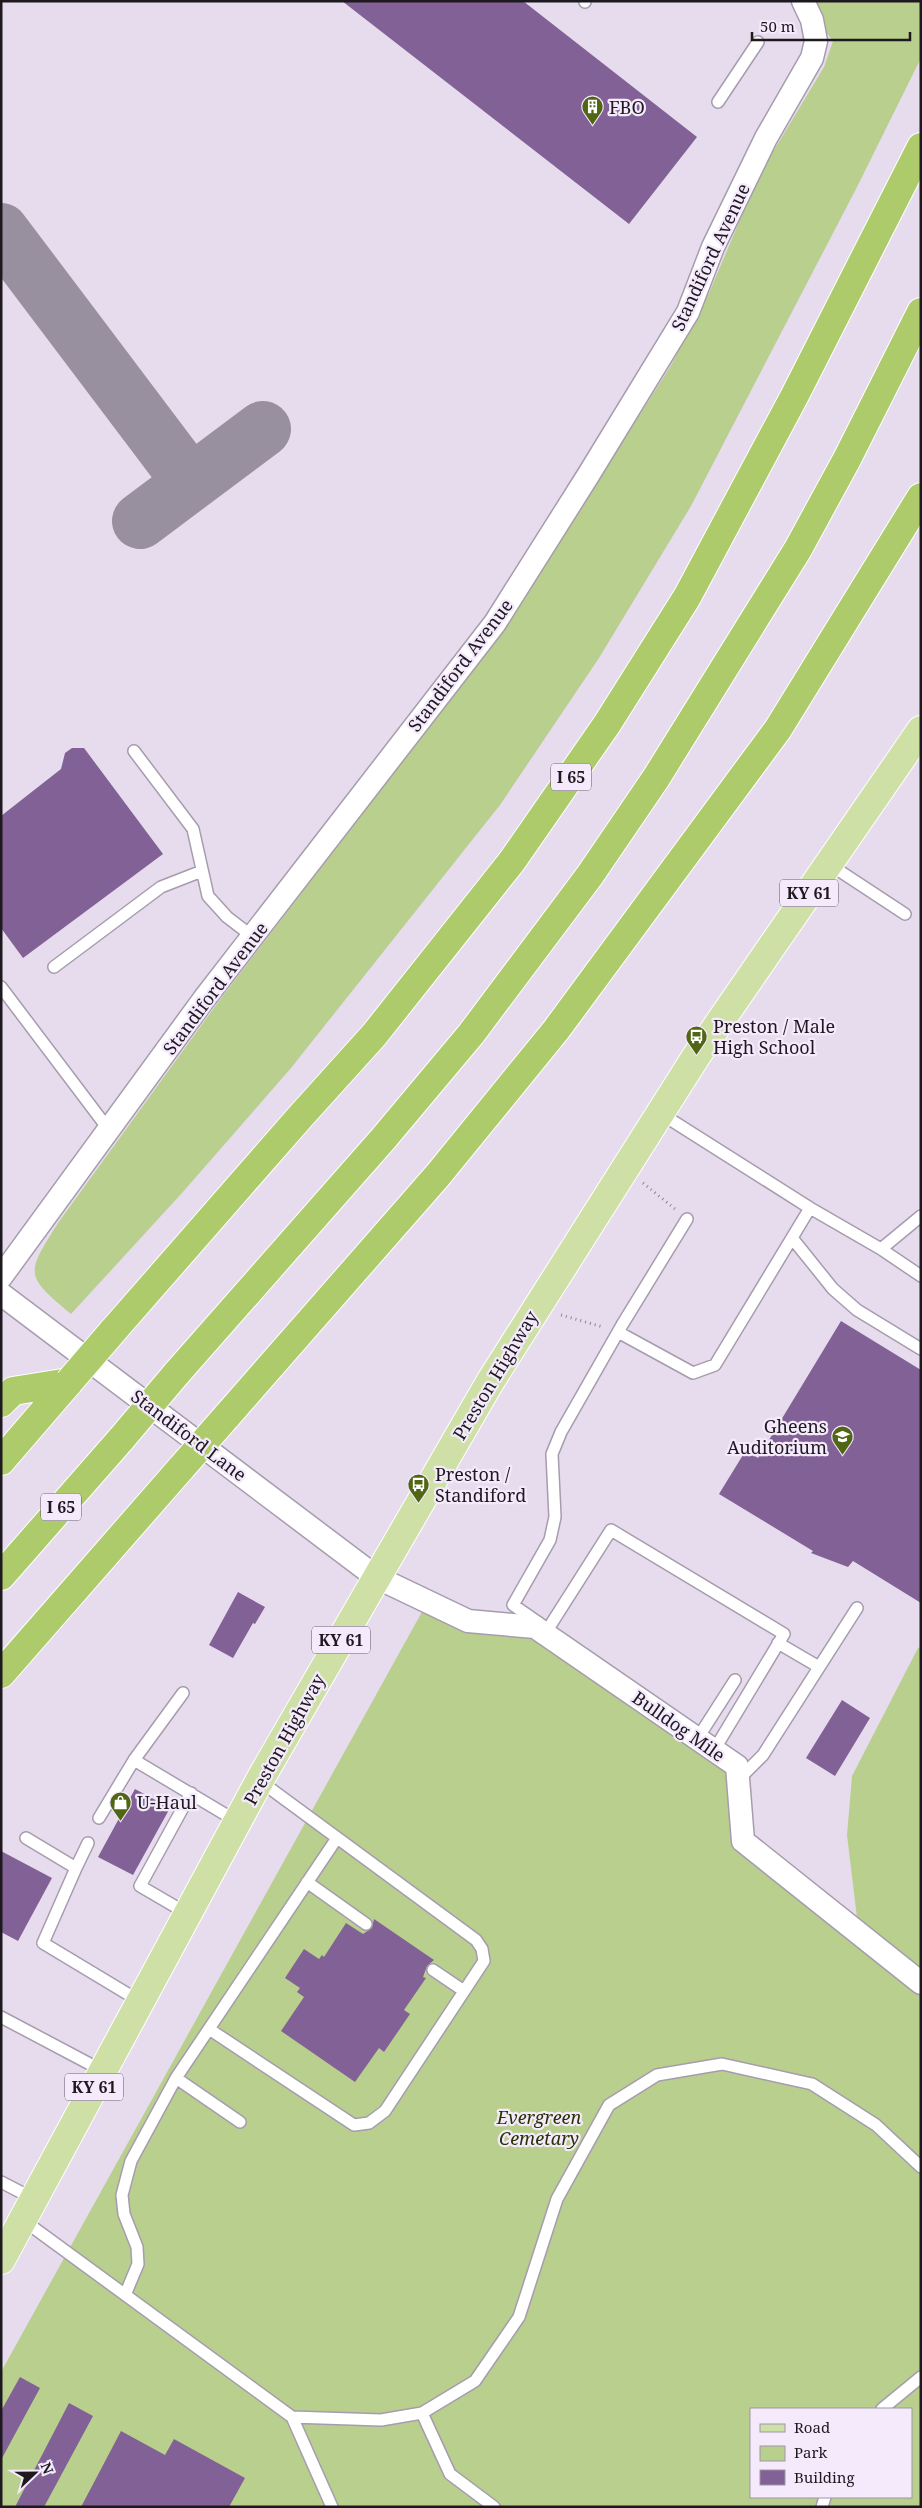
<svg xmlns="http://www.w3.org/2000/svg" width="922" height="2508" viewBox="0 0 922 2508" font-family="'Noto Serif',serif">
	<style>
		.green { fill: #b9cf8e; fill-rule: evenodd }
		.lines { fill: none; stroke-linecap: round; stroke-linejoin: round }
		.taxiway { stroke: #98909e; stroke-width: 56 }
		.building { fill: #826196 }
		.service-casing { stroke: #a69cad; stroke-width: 14 }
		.minor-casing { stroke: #a69cad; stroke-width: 25 }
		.primary-casing { stroke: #fff; stroke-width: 30 }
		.motorway-casing { stroke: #fff; stroke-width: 30 }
		.path { stroke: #8d8592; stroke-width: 3; stroke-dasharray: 1 4; stroke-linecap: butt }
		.service { stroke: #fff; stroke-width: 11 }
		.minor { stroke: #fff; stroke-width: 22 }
		.primary { stroke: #cee0a6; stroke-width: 28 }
		.motorway { stroke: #adcb6b; stroke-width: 28 }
		.motorway-bridge-casing { stroke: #fff; stroke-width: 30; stroke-linecap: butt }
		.motorway-bridge { stroke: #adcb6b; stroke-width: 28 }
		.labels { text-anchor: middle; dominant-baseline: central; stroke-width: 4.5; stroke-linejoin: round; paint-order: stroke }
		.shield { fill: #f4eafc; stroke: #5e5861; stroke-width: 1 }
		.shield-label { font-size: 16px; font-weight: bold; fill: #1d191f }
		.poi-label { font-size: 18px; fill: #1d191f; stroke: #f4eafc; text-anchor: start }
		.street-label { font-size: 18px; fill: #1d191f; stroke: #f4eafc }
		.park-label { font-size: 18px; font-style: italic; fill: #273402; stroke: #f4eafc }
	</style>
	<rect width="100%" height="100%" fill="#e7dcee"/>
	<!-- green -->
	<path class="green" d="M 802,1 L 921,1 L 921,58 L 856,189 L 691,506 L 599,658 L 500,805 L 291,1068 L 182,1193 L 71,1314 C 24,1275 26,1274 58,1223 L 219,1001 L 425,732 L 529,589 L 670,367 L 709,293 L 759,175 L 824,67 L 833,41 Z
		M 428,1601 L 535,1627 L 737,1766 L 743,1841 L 921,1983 L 921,2507 L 1,2507 L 1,2372 ZM 751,2409 L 911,2409 L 911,2497 L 751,2497 Z
		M 921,1647 L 921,1975 L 858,1926 L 847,1835 L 852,1776 L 918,1648 Z"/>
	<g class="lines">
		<!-- taxiway -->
		<path class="taxiway" d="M 1,231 L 191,483
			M 140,521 L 263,429"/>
	</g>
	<!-- building -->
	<path class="building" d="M 342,1 L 523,1 L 697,137 L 629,224 Z
		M 72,748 L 84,748 L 87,752 L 163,854 L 23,958 L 1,928 L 1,816 L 61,769 L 65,753 Z
		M 841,1321 L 921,1370 L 921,1603 L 853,1561 L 848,1567 L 811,1553 L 813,1551 L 719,1494 L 746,1450 L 758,1458 Z
		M 238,1592 L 265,1607 L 255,1624 L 253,1623 L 233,1658 L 209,1645 Z
		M 842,1700 L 870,1718 L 835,1776 L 806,1758 Z
		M 135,1789 L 170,1808 L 133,1875 L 98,1857 Z
		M 1,1851 L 52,1878 L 18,1941 L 1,1932 Z
		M 374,1919 L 434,1960 L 427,1966 L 423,1977 L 426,1978 L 404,2010 L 410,2014 L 384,2052 L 379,2048 L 355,2082 L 281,2031 L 304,1997 L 297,1992 L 300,1988 L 285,1978 L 304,1949 L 319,1959 L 322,1955 L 324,1957 L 346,1923 L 363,1934 L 372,1928 Z
		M 20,2377 L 40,2388 L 1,2460 L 1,2411 Z
		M 69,2403 L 93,2416 L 44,2507 L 15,2507 Z
		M 121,2431 L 165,2455 L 174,2439 L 245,2478 L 229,2507 L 81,2507 Z"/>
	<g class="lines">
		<defs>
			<path id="service" d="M 585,2 L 585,1
				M 718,102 L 758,42
				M 134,751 L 193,829 L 208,896 L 227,917 L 253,937
				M 829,864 L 905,914
				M 54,967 L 161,887 L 202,871
				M 1,987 L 109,1130
				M 810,1208 L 881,1249 L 921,1276
				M 792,1238 L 833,1289 L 857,1310 L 921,1349
				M 881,1249 L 921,1216
				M 618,1332 L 693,1373 L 715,1365 L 810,1208 L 660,1113
				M 539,1623 L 513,1605 L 550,1540 L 555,1517 L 552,1454 L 561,1432 L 622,1325 L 687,1219
				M 548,1629 L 611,1530 L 784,1634 L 719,1742
				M 778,1643 L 819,1667
				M 703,1730 L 735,1680
				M 134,1760 L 183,1693
				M 740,1778 L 763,1755 L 857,1608
				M 99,1818 L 134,1760 L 238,1822
				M 26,1838 L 76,1868 L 43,1943 L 141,2002
				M 76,1868 L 88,1843
				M 307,1882 L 366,1924
				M 188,1914 L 140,1886 L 191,1793
				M 433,1970 L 464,1991
				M 1,2017 L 103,2071
				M 209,2029 L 354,2125 L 369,2123 L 385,2111 L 484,1961 L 482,1949 L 476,1940 L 260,1781
				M 176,2078 L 240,2122
				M 1,2182 L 34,2199
				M 23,2220 L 292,2417 L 332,2507
				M 125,2295 L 138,2264 L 137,2247 L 124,2214 L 122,2195 L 131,2161 L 176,2078 L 337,1838
				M 882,2409 L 921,2377
				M 422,2413 L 450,2474 L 494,2507
				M 292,2417 L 381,2420 L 422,2413 L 475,2381 L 519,2317 L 557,2199 L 609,2105 L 657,2075 L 722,2064 L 812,2084 L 876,2125 L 921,2167
				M 822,2507 L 825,2497"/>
			<path id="minor" d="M 1,1277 L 204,999 L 495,623 L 589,474 L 688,312 L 713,247 L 766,138 L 812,58 L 816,41 L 812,20 L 803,1
				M 1,1294 L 376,1577 L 468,1621 L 535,1627 L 737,1766 L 743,1841 L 921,1983"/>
			<path id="primary" d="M 1,2260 L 262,1776 L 490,1382 L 697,1055 L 921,730"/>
			<path id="motorway" d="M 112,1332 L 300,1117 L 374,1035 L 512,861 L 607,724 L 687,597 L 795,395 L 921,147
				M 176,1374 L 383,1139 L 471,1034 L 590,875 L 656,778 L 798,549 L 847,459 L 921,312
				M 1,1403 L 13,1391 L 69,1382
				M 226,1417 L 438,1175 L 556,1030 L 778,729 L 921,497
				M 1,1461 L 69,1382
				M 1,1576 L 122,1438
				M 1,1674 L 182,1467"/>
		</defs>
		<!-- service casing -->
		<use href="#service" class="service-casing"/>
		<!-- minor casing -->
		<use href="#minor" class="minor-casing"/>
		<!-- primary casing -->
		<use href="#primary" class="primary-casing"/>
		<!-- motorway casing -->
		<use href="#motorway" class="motorway-casing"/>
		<!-- path -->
		<path class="path" d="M 643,1183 L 675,1209
			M 561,1315 L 603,1327"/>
		<!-- service -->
		<use href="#service" class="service"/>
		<!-- minor -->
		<use href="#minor" class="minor"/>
		<!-- primary -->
		<use href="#primary" class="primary"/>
		<!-- motorway -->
		<use href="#motorway" class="motorway"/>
		<defs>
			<path id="motorway-bridge" d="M 69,1382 L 112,1332
				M 122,1438 L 176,1374
				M 182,1467 L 226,1417"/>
		</defs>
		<!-- motorway-bridge casing -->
		<use href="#motorway-bridge" class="motorway-bridge-casing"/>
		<!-- motorway-bridge -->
		<use href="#motorway-bridge" class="motorway-bridge"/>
	</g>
	<!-- icons -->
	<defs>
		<symbol id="building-pin" viewBox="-11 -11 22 30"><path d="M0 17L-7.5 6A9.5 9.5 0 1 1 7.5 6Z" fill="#506613" stroke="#f4eafc"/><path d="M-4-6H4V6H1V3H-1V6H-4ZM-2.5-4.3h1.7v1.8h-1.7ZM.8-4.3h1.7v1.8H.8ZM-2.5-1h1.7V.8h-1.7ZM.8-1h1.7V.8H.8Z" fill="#fff"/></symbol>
		<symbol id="bus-pin" viewBox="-11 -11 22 30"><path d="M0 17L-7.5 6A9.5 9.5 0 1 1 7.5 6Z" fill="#506613" stroke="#f4eafc"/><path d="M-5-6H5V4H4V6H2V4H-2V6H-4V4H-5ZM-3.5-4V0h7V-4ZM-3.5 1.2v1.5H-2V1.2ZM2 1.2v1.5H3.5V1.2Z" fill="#fff"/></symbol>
		<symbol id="school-pin" viewBox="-11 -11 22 30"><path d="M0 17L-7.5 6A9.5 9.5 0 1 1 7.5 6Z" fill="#506613" stroke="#f4eafc"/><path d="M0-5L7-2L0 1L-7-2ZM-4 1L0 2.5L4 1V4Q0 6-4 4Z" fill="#fff"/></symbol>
		<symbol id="shop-pin" viewBox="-11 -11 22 30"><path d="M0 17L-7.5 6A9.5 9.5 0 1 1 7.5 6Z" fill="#506613" stroke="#f4eafc"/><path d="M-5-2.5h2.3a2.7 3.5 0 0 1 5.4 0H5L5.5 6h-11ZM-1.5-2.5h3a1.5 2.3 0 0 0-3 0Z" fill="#fff"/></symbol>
	</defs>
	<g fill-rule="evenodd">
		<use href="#building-pin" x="580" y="94" width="25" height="34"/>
		<use href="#bus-pin" x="684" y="1024" width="25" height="34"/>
		<use href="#school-pin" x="830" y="1424" width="25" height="34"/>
		<use href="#bus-pin" x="406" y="1472" width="25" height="34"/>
		<use href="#shop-pin" x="108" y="1790" width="25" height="34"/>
	</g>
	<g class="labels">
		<!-- shield labels -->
		<g class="shield">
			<rect x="551" y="763.5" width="40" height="27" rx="4"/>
			<rect x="780" y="879.5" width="58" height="27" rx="4"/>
			<rect x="41" y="1493.5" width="40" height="27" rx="4"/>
			<rect x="312" y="1626.5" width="58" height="27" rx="4"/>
			<rect x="65" y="2073.5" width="58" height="27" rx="4"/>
		</g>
		<g class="shield-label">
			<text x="571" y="777">I 65</text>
			<text x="809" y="893">KY 61</text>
			<text x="61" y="1507">I 65</text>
			<text x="341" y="1640">KY 61</text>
			<text x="94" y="2087">KY 61</text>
		</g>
		<!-- poi labels -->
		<g class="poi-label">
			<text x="609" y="107">FBO</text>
			<text x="713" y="1026">Preston / Male<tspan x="713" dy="21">High School</tspan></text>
			<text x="827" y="1426" text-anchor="end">Gheens<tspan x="827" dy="21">Auditorium</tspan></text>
			<text x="435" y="1474">Preston /<tspan x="435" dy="21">Standiford</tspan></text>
			<text x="137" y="1802">U-Haul</text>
		</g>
		<!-- street labels -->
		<g class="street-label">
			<text transform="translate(710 257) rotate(-65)">Standiford Avenue</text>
			<text transform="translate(460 665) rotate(-53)">Standiford Avenue</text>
			<text transform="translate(215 988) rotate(-53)">Standiford Avenue</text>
			<text transform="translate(495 1375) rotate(-59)">Preston Highway</text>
			<text transform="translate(189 1435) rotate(37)">Standiford Lane</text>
			<text transform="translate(679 1726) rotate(35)">Bulldog Mile</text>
			<text transform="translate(284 1739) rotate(-61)">Preston Highway</text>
		</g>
		<!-- park labels -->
		<g class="park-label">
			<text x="539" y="2117">Evergreen<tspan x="539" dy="21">Cemetary</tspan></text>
		</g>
	</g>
	<!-- border -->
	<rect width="922" height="2508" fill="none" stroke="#1d191f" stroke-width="5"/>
	<!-- legend -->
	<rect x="750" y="2408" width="162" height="90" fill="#f4eafc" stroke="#9e96a4"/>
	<rect x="760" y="2424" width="25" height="8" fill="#cee0a6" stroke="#9e96a4"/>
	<text x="794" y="2433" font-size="15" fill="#1d191f">Road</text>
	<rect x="760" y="2446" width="25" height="15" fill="#b9cf8e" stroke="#9e96a4"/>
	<text x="794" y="2458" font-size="15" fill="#1d191f">Park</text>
	<rect x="760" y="2470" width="25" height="15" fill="#826196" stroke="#9e96a4"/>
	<text x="794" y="2483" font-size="15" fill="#1d191f">Building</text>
	<!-- north arrow -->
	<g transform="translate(35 2473) rotate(68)" stroke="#f4eafc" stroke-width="4" paint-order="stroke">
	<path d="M0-4L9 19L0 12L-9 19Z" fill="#1d191f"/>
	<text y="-8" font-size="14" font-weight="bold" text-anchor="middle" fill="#1d191f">N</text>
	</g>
	<!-- scale -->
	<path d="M752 32v8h158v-8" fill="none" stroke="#1d191f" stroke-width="2.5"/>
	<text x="760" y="32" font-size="15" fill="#1d191f" stroke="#f4eafc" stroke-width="4" paint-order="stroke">50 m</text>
</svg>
